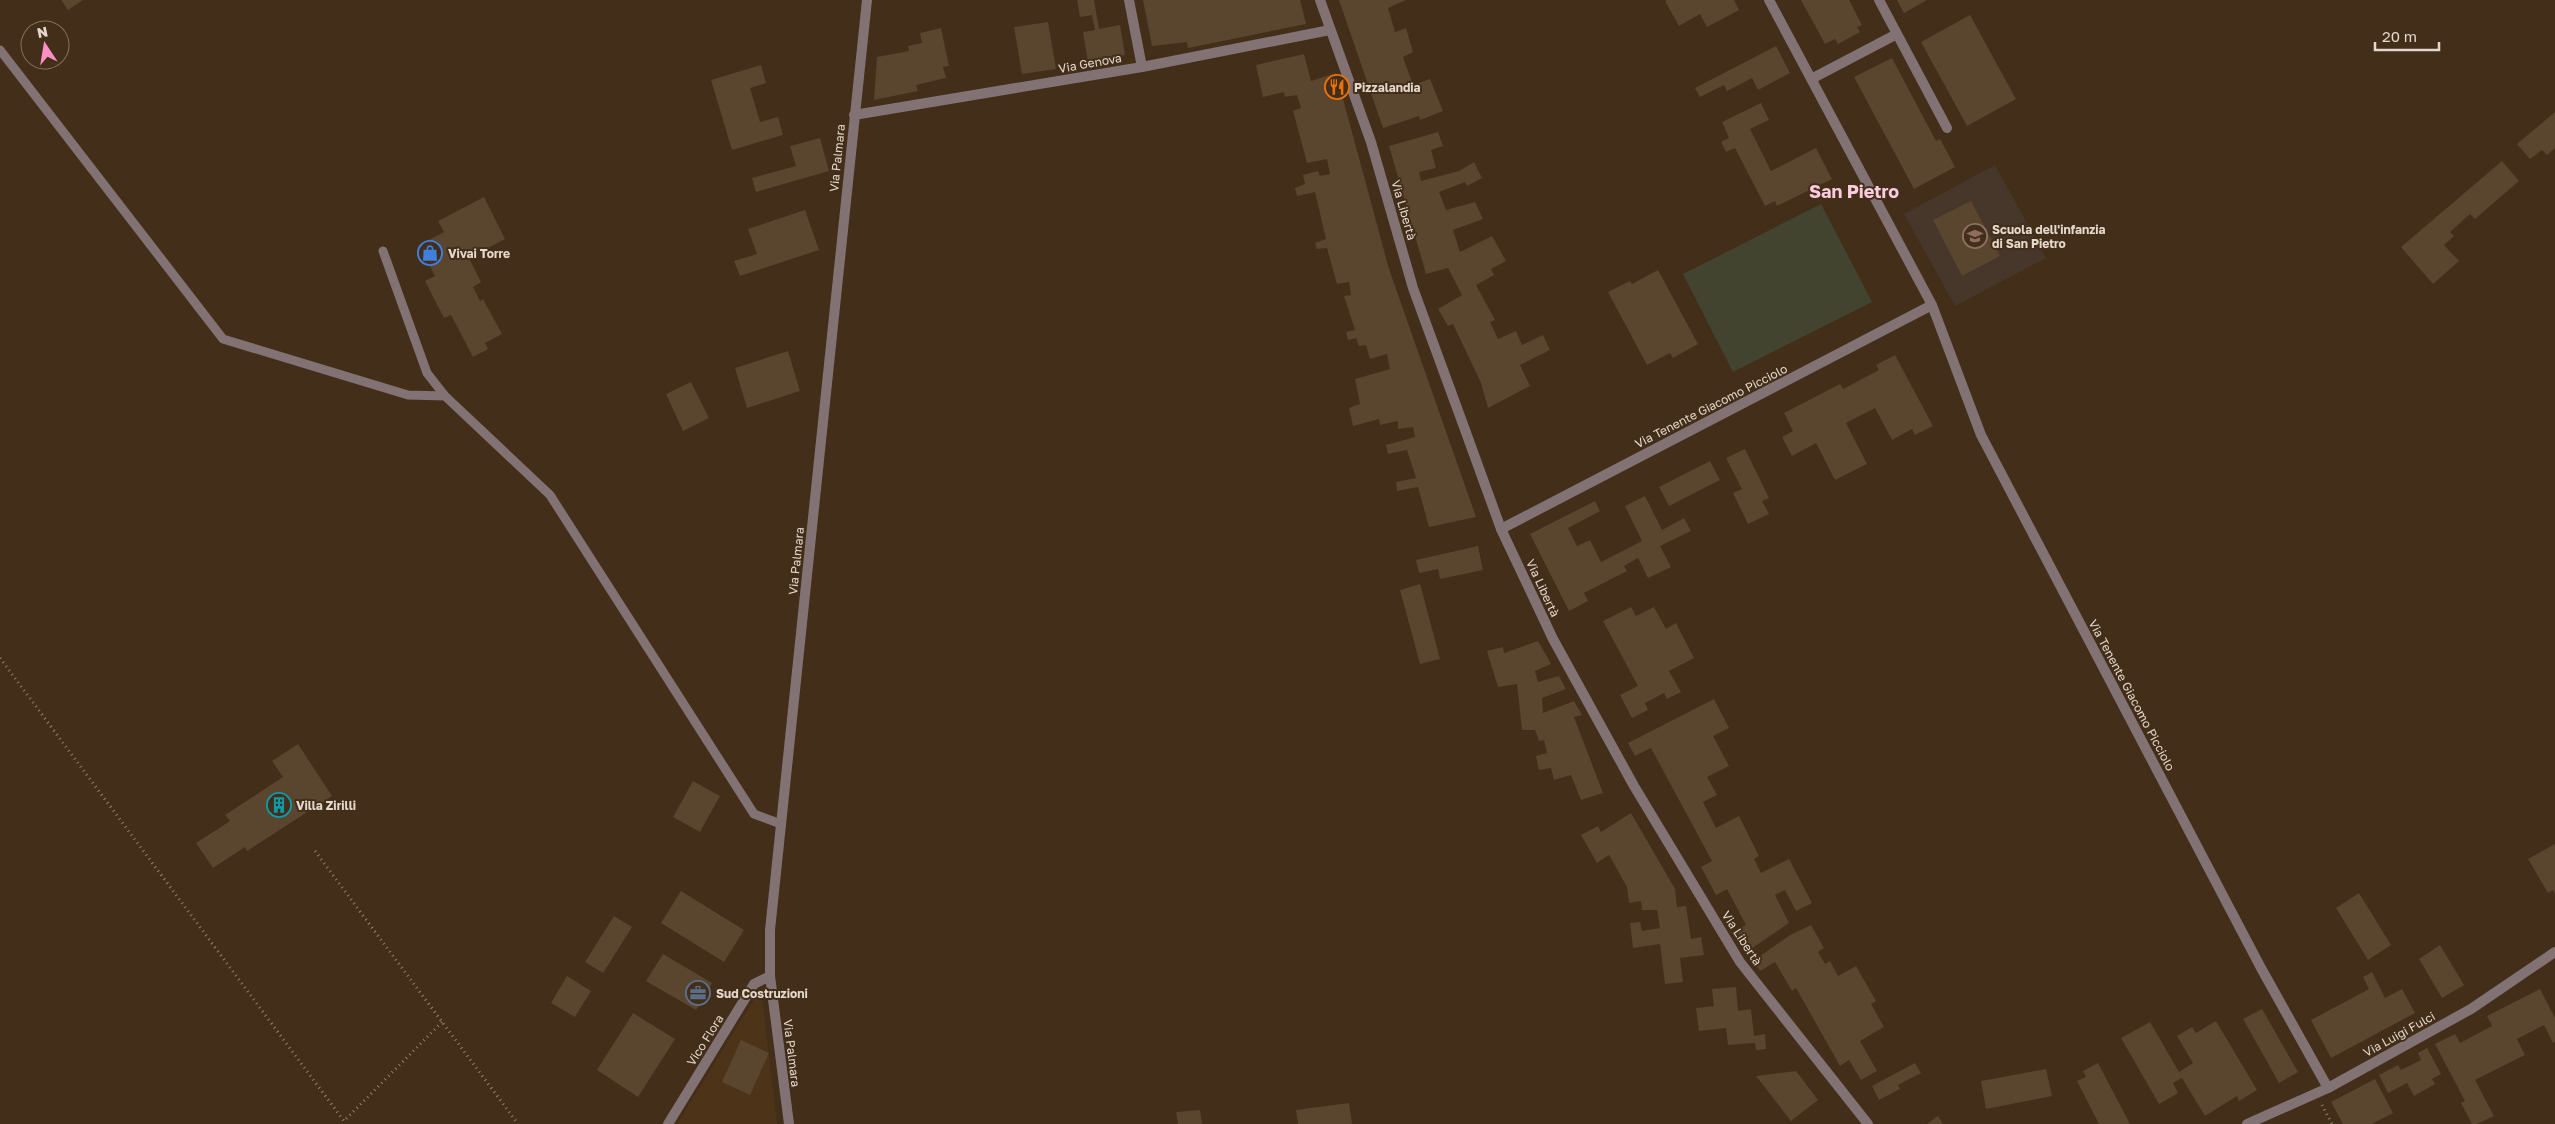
<svg xmlns="http://www.w3.org/2000/svg" width="2555" height="1124" viewBox="0 0 2555 1124" font-family="'Golos Text',sans-serif">
	<style>
		.built { fill: #4d3419 }
		.education { fill: #47372b }
		.green { fill: #424430 }
		.building { fill: #5a452f }
		.lines { fill: none; stroke-linecap: round; stroke-linejoin: round }
		.path { stroke: #918170; stroke-width: 3; stroke-dasharray: 1 4; stroke-linecap: butt }
		.service { stroke: #827274; stroke-width: 9 }
		.minor { stroke: #827274; stroke-width: 10 }
		.tertiary { stroke: #827274; stroke-width: 10 }
		.labels { text-anchor: middle; dominant-baseline: central; stroke-width: 4; stroke-linejoin: round; paint-order: stroke }
		.street-label { font-size: 12px; fill: #e4d7cb; stroke: #422e19 }
		.poi-label { font-size: 12px; font-weight: bold; fill: #e4d7cb; stroke: #422e19; text-anchor: start }
		.district-label { font-size: 18px; font-weight: bold; fill: #fbcbdf; stroke: #422e19 }
	</style>
	<rect width="100%" height="100%" fill="#422e19"/>
	<!-- built -->
	<path class="built" d="M 755,998 L 762,998 L 777,1124 L 677,1124 Z"/>
	<!-- education -->
	<path class="education" d="M 1995,165 L 2046,258 L 1955,306 L 1904,214 Z"/>
	<!-- green -->
	<path class="green" d="M 1821,204 L 1872,302 L 1733,372 L 1683,274 Z"/>
	<!-- building -->
	<path class="building" d="M 61,0 L 83,0 L 68,10 Z
		M 1077,0 L 1094,0 L 1099,29 L 1120,25 L 1125,55 L 1088,62 L 1083,32 L 1095,30 L 1092,15 L 1080,17 Z
		M 1143,0 L 1300,0 L 1306,24 L 1188,48 L 1187,42 L 1152,46 Z
		M 1339,0 L 1406,0 L 1388,8 L 1395,32 L 1406,28 L 1413,52 L 1403,57 L 1413,85 L 1430,79 L 1443,111 L 1420,120 L 1419,116 L 1383,128 Z
		M 1667,0 L 1734,0 L 1739,10 L 1707,27 L 1700,14 L 1679,26 L 1665,1 Z
		M 1801,0 L 1849,0 L 1862,25 L 1857,27 L 1860,32 L 1838,44 L 1835,39 L 1825,44 Z
		M 1897,0 L 1927,0 L 1904,13 Z
		M 1970,15 L 2016,99 L 1967,126 L 1921,42 Z
		M 1048,22 L 1056,69 L 1022,74 L 1014,27 Z
		M 941,28 L 949,66 L 943,67 L 946,78 L 916,85 L 918,91 L 874,100 L 877,57 L 909,51 L 908,46 L 922,43 L 920,33 Z
		M 1776,46 L 1790,73 L 1758,90 L 1752,78 L 1727,91 L 1724,85 L 1700,97 L 1695,88 Z
		M 1304,54 L 1311,81 L 1336,73 L 1389,269 L 1476,517 L 1429,527 L 1418,487 L 1397,491 L 1396,482 L 1416,478 L 1407,450 L 1388,454 L 1386,445 L 1415,437 L 1413,427 L 1398,429 L 1398,421 L 1380,425 L 1379,419 L 1353,426 L 1349,408 L 1360,404 L 1355,379 L 1390,369 L 1387,354 L 1370,359 L 1366,345 L 1359,346 L 1356,338 L 1348,340 L 1346,332 L 1355,330 L 1344,296 L 1351,295 L 1349,282 L 1337,284 L 1327,248 L 1317,249 L 1315,243 L 1326,239 L 1315,192 L 1297,196 L 1295,188 L 1305,184 L 1303,175 L 1318,171 L 1320,176 L 1330,174 L 1327,159 L 1307,163 L 1293,111 L 1301,108 L 1297,95 L 1285,97 L 1284,92 L 1263,97 L 1256,65 Z
		M 1892,58 L 1936,141 L 1940,139 L 1955,167 L 1914,189 L 1854,77 Z
		M 761,65 L 766,83 L 750,88 L 760,122 L 778,117 L 783,135 L 732,150 L 711,80 Z
		M 1761,103 L 1769,120 L 1750,129 L 1771,171 L 1816,148 L 1832,179 L 1777,206 L 1775,201 L 1765,206 L 1735,148 L 1726,152 L 1721,142 L 1729,138 L 1722,122 Z
		M 2555,112 L 2555,148 L 2547,155 L 2542,150 L 2530,159 L 2517,144 Z
		M 1438,132 L 1443,146 L 1431,150 L 1436,168 L 1419,172 L 1421,181 L 1459,171 L 1474,162 L 1482,178 L 1467,186 L 1465,182 L 1439,192 L 1446,210 L 1475,202 L 1483,219 L 1453,230 L 1460,252 L 1492,236 L 1506,261 L 1491,269 L 1494,275 L 1476,285 L 1495,320 L 1490,322 L 1498,339 L 1516,331 L 1522,345 L 1543,335 L 1550,350 L 1520,365 L 1530,386 L 1488,408 L 1481,383 L 1453,324 L 1448,326 L 1438,309 L 1462,295 L 1448,268 L 1426,274 L 1389,146 Z
		M 820,138 L 829,171 L 756,192 L 752,178 L 796,166 L 790,146 Z
		M 2502,161 L 2519,181 L 2475,219 L 2470,214 L 2450,232 L 2454,236 L 2444,245 L 2459,261 L 2433,284 L 2401,247 Z
		M 484,197 L 505,239 L 469,258 L 481,282 L 473,287 L 480,301 L 483,299 L 502,334 L 485,343 L 488,349 L 473,357 L 451,315 L 444,318 L 425,281 L 435,276 L 419,245 L 444,232 L 438,221 Z
		M 1971,201 L 2000,256 L 1962,276 L 1933,220 Z
		M 805,210 L 819,250 L 740,276 L 734,261 L 757,254 L 748,229 Z
		M 1658,270 L 1698,344 L 1673,358 L 1670,353 L 1647,365 L 1608,292 L 1630,281 L 1632,284 Z
		M 788,351 L 800,391 L 747,408 L 735,368 Z
		M 1895,355 L 1933,426 L 1915,435 L 1912,429 L 1892,440 L 1875,408 L 1846,423 L 1867,464 L 1835,480 L 1816,443 L 1792,456 L 1782,437 L 1793,431 L 1784,413 L 1840,384 L 1843,389 L 1879,370 L 1876,365 Z
		M 691,382 L 709,418 L 683,431 L 666,394 Z
		M 1745,449 L 1769,498 L 1762,501 L 1769,514 L 1748,524 L 1733,493 L 1742,489 L 1726,458 Z
		M 1710,461 L 1720,480 L 1669,506 L 1659,487 Z
		M 1645,496 L 1662,530 L 1684,518 L 1691,531 L 1660,546 L 1671,567 L 1648,578 L 1638,558 L 1624,566 L 1627,571 L 1584,593 L 1588,601 L 1569,611 L 1530,534 L 1595,501 L 1600,511 L 1568,528 L 1577,546 L 1590,540 L 1601,562 L 1642,541 L 1625,506 Z
		M 1478,546 L 1483,570 L 1440,579 L 1438,569 L 1419,573 L 1416,560 Z
		M 1420,584 L 1440,659 L 1420,664 L 1400,590 Z
		M 1631,607 L 1636,616 L 1654,607 L 1666,629 L 1676,623 L 1694,658 L 1669,671 L 1681,692 L 1667,699 L 1664,693 L 1645,703 L 1648,710 L 1632,718 L 1620,695 L 1638,686 L 1603,621 Z
		M 1538,641 L 1551,664 L 1535,671 L 1538,682 L 1559,676 L 1566,689 L 1542,698 L 1543,713 L 1574,701 L 1582,715 L 1574,717 L 1603,793 L 1581,800 L 1571,775 L 1554,780 L 1551,768 L 1539,770 L 1536,756 L 1547,753 L 1544,740 L 1539,741 L 1535,730 L 1522,730 L 1517,684 L 1498,687 L 1487,651 L 1503,647 L 1504,653 Z
		M 1714,699 L 1729,728 L 1713,736 L 1729,766 L 1707,777 L 1717,795 L 1703,802 L 1716,828 L 1739,816 L 1759,856 L 1754,859 L 1761,873 L 1789,859 L 1812,903 L 1796,911 L 1785,890 L 1775,895 L 1789,923 L 1748,951 L 1736,930 L 1746,925 L 1727,889 L 1716,895 L 1701,867 L 1712,861 L 1651,748 L 1635,756 L 1628,743 Z
		M 298,744 L 332,796 L 247,851 L 245,847 L 213,868 L 196,843 L 230,821 L 225,815 L 283,777 L 272,761 Z
		M 693,781 L 720,796 L 700,832 L 673,817 Z
		M 1631,813 L 1675,889 L 1677,907 L 1686,906 L 1691,939 L 1701,937 L 1704,955 L 1680,958 L 1683,982 L 1665,984 L 1660,944 L 1633,948 L 1630,923 L 1640,922 L 1642,931 L 1660,928 L 1657,910 L 1642,910 L 1641,901 L 1629,903 L 1627,887 L 1609,855 L 1597,863 L 1581,835 L 1598,826 L 1601,832 Z
		M 2555,844 L 2555,894 L 2553,890 L 2548,893 L 2528,859 Z
		M 681,891 L 744,930 L 724,962 L 661,923 Z
		M 2359,893 L 2391,945 L 2368,960 L 2336,908 Z
		M 614,916 L 632,927 L 603,973 L 585,962 Z
		M 1811,925 L 1824,948 L 1818,952 L 1825,964 L 1830,961 L 1838,976 L 1856,966 L 1876,1001 L 1871,1004 L 1884,1027 L 1860,1041 L 1877,1071 L 1861,1080 L 1849,1060 L 1840,1066 L 1796,988 L 1792,991 L 1775,962 L 1760,971 L 1753,961 L 1790,935 Z
		M 2440,945 L 2464,985 L 2442,998 L 2419,959 Z
		M 663,954 L 712,983 L 696,1010 L 646,981 Z
		M 2372,972 L 2385,998 L 2402,989 L 2415,1013 L 2331,1058 L 2311,1020 L 2369,989 L 2363,977 Z
		M 567,976 L 591,991 L 575,1017 L 551,1003 Z
		M 1736,987 L 1738,1011 L 1751,1009 L 1754,1036 L 1765,1034 L 1766,1049 L 1756,1050 L 1755,1043 L 1728,1045 L 1726,1028 L 1699,1031 L 1696,1008 L 1714,1006 L 1712,989 Z
		M 2540,989 L 2555,1018 L 2555,1042 L 2553,1043 L 2544,1025 L 2517,1039 L 2525,1055 L 2475,1080 L 2494,1116 L 2477,1124 L 2472,1124 L 2461,1103 L 2465,1101 L 2435,1044 L 2455,1034 L 2460,1043 L 2492,1026 L 2487,1016 Z
		M 2262,1009 L 2298,1072 L 2279,1083 L 2243,1019 Z
		M 633,1013 L 675,1039 L 638,1097 L 597,1070 Z
		M 2216,1021 L 2257,1090 L 2239,1101 L 2237,1096 L 2205,1116 L 2182,1078 L 2173,1083 L 2178,1093 L 2159,1104 L 2121,1038 L 2150,1022 L 2179,1072 L 2193,1063 L 2177,1036 L 2192,1027 L 2196,1033 Z
		M 741,1040 L 769,1053 L 750,1095 L 722,1082 Z
		M 2427,1048 L 2441,1074 L 2432,1079 L 2435,1084 L 2414,1096 L 2407,1083 L 2388,1093 L 2379,1075 L 2398,1065 L 2401,1070 L 2421,1060 L 2418,1053 Z
		M 1915,1063 L 1921,1073 L 1898,1085 L 1900,1089 L 1879,1100 L 1872,1086 Z
		M 2098,1063 L 2130,1124 L 2099,1124 L 2077,1081 L 2086,1077 L 2083,1071 Z
		M 2046,1069 L 2052,1096 L 1986,1109 L 1981,1081 Z
		M 1796,1071 L 1818,1100 L 1791,1121 L 1756,1076 Z
		M 2375,1079 L 2393,1113 L 2372,1124 L 2343,1124 L 2331,1102 Z
		M 1349,1103 L 1352,1124 L 1298,1124 L 1296,1110 Z
		M 1200,1110 L 1202,1124 L 1178,1124 L 1176,1112 Z
		M 1938,1116 L 1943,1124 L 1927,1124 Z"/>
	<g class="lines">
		<!-- path -->
		<path class="path" d="M 0,658 L 344,1121 L 442,1022
			M 315,851 L 518,1124
			M 2322,1105 L 2332,1124"/>
		<!-- service -->
		<path class="service" d="M 0,50 L 223,339 L 408,395 L 445,396
			M 383,251 L 427,373 L 445,396 L 550,495 L 754,814 L 781,824"/>
		<!-- minor -->
		<path class="minor" d="M 1129,0 L 1142,67
			M 1769,0 L 1932,305 L 1981,435 L 2261,968 L 2328,1088
			M 1879,0 L 1947,128
			M 1813,78 L 1897,34
			M 854,115 L 1142,67 L 1330,30
			M 1501,529 L 1932,305"/>
		<!-- tertiary -->
		<path class="tertiary" d="M 1320,0 L 1371,142 L 1413,288 L 1464,427 L 1501,529 L 1553,639 L 1634,786 L 1740,962 L 1868,1124
			M 668,1124 L 754,984 L 770,976
			M 789,1124 L 770,976 L 770,930 L 867,0
			M 2247,1124 L 2328,1088 L 2471,1009 L 2555,952"/>
	</g>
	<!-- icons -->
	<defs>
		<symbol id="restaurant-ring" viewBox="-11 -11 22 22"><circle r="9.5" fill="#422e19" stroke="#e8710a" stroke-width="1.5"/><path d="M-5-6h1v4h1v-4h1v4h1v-4h1v5L-1.5 .5V6h-2V.5L-5-1ZM5-6V6H3V1.5H1.5Q1.5-4 5-6Z" fill="#e8710a"/></symbol>
		<symbol id="school-ring" viewBox="-11 -11 22 22"><circle r="9.5" fill="#422e19" stroke="#8d6e63" stroke-width="1.5"/><path d="M0-5L7-2L0 1L-7-2ZM-4 1L0 2.5L4 1V4Q0 6-4 4Z" fill="#8d6e63"/></symbol>
		<symbol id="shop-ring" viewBox="-11 -11 22 22"><circle r="9.5" fill="#422e19" stroke="#3f7fe0" stroke-width="1.5"/><path d="M-5-2.5h2.3a2.7 3.5 0 0 1 5.4 0H5L5.5 6h-11ZM-1.5-2.5h3a1.5 2.3 0 0 0-3 0Z" fill="#3f7fe0"/></symbol>
		<symbol id="building-ring" viewBox="-11 -11 22 22"><circle r="9.5" fill="#422e19" stroke="#0f9aa8" stroke-width="1.5"/><path d="M-4-6H4V6H1V3H-1V6H-4ZM-2.5-4.3h1.7v1.8h-1.7ZM.8-4.3h1.7v1.8H.8ZM-2.5-1h1.7V.8h-1.7ZM.8-1h1.7V.8H.8Z" fill="#0f9aa8"/></symbol>
		<symbol id="office-ring" viewBox="-11 -11 22 22"><circle r="9.5" fill="#422e19" stroke="#5c6f8a" stroke-width="1.5"/><path d="M-6-3h4V-5.5h4V-3h4V5H-6ZM-1-4.5V-3h2v-1.5ZM-6 0V1H6V0Z" fill="#5c6f8a"/></symbol>
	</defs>
	<g fill-rule="evenodd">
		<use href="#restaurant-ring" x="1323" y="73" width="28" height="28"/>
		<use href="#school-ring" x="1961" y="222" width="28" height="28"/>
		<use href="#shop-ring" x="416" y="239" width="28" height="28"/>
		<use href="#building-ring" x="265" y="791" width="28" height="28"/>
		<use href="#office-ring" x="684" y="979" width="28" height="28"/>
	</g>
	<g class="labels">
		<!-- street labels -->
		<g class="street-label">
			<text transform="translate(1090 63) rotate(-10)">Via Genova</text>
			<text transform="translate(837 158) rotate(-84)">Via Palmara</text>
			<text transform="translate(1404 210) rotate(74)">Via Libertà</text>
			<text transform="translate(1711 406) rotate(-27)">Via Tenente Giacomo Picciolo</text>
			<text transform="translate(796 561) rotate(-84)">Via Palmara</text>
			<text transform="translate(1543 588) rotate(65)">Via Libertà</text>
			<text transform="translate(2132 695) rotate(62)">Via Tenente Giacomo Picciolo</text>
			<text transform="translate(1742 938) rotate(57)">Via Libertà</text>
			<text transform="translate(2399 1034) rotate(-29)">Via Luigi Fulci</text>
			<text transform="translate(705 1040) rotate(-58)">Vico Flora</text>
			<text transform="translate(792 1053) rotate(83)">Via Palmara</text>
		</g>
		<!-- poi labels -->
		<g class="poi-label">
			<text x="1354" y="87">Pizzalandia</text>
			<text x="1992" y="229">Scuola dell'infanzia<tspan x="1992" dy="14">di San Pietro</tspan></text>
			<text x="448" y="253">Vivai Torre</text>
			<text x="296" y="805">Villa Zirilli</text>
			<text x="716" y="993">Sud Costruzioni</text>
		</g>
		<!-- district labels -->
		<g class="district-label">
			<text x="1854" y="191">San Pietro</text>
		</g>
	</g>
	<!-- north arrow -->
	<g transform="translate(45 45) rotate(348)"><circle r="24" fill="#422e19" stroke="#837260"/>
	<path d="M0-4L9 19L0 12L-9 19Z" fill="#fc8fc3"/>
	<text y="-8" font-size="14" font-weight="bold" text-anchor="middle" fill="#e4d7cb">N</text>
	</g>
	<!-- scale -->
	<path d="M2375 42v8h64v-8" fill="none" stroke="#e4d7cb" stroke-width="2.5"/>
	<text x="2382" y="42" font-size="15" fill="#e4d7cb" stroke="#422e19" stroke-width="4" paint-order="stroke">20 m</text>
</svg>
